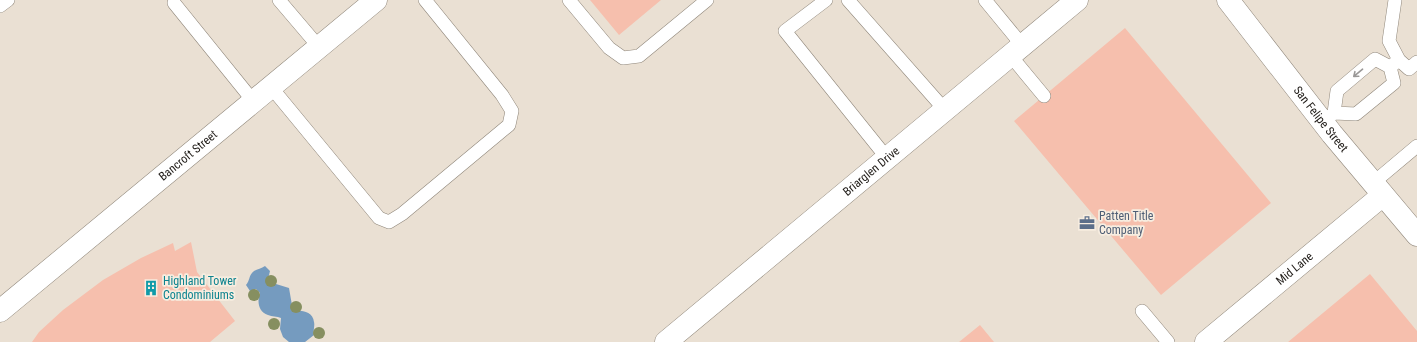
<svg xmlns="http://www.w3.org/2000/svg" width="1417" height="342" viewBox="0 0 1417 342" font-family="'Roboto Condensed',sans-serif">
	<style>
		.water { fill: #759bbf }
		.building { fill: #f6bfad }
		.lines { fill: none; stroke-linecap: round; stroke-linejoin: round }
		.lane-casing { stroke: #8f867a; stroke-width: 14 }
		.street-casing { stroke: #8f867a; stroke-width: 23 }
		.secondary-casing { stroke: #8f867a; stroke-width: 23 }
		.lane { stroke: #fff; stroke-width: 13 }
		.street { stroke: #fff; stroke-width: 22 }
		.secondary { stroke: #fff; stroke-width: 22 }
		.tree { fill: #868f60 }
		.oneway { stroke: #9a9897 }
		.labels { text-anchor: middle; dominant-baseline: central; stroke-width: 3.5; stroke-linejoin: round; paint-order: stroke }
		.street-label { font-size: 12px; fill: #1f1b17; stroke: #f7ede0 }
		.service-label { font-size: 12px; fill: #4e5e75; stroke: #f7ede0; text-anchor: start }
		.culture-label { font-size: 12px; fill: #0d838f; stroke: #f7ede0; text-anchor: start }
	</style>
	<rect width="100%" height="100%" fill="#eae0d3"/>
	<!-- water -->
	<path class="water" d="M 265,266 L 270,271 L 268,279 L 276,284 L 289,288 L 293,311 C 301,310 313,311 314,322 C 315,326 313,330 314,335 L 305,342 L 289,342 L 283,337 L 280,329 L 281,318 C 277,316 272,317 268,315 C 258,312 257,301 260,293 L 256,289 L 250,291 L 246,285 C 250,280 249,276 252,273 C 255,269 261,269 265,266 Z"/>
	<!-- building -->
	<path class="building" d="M 590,0 L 661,0 L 619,35 Z
		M 1125,28 L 1271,203 L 1161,295 L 1014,121 Z
		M 191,242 L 197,272 L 235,321 L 210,342 L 32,342 L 39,332 L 63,310 L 103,280 L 141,258 L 173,243 L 175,251 Z
		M 1370,274 L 1417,331 L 1417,342 L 1288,342 Z
		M 980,325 L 994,342 L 959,342 Z"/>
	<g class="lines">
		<defs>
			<path id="lane" d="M 279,0 L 319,47
				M 569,0 L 609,48 L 623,58 L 639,56 L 707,0
				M 826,0 L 785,31 L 887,158
				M 848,0 L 945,110
				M 985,0 L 1022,45
				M 174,3 L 254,102
				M 0,6 L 8,0
				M 1010,55 L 1044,96
				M 1399,60 L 1409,69 L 1417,62
				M 1390,67 L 1399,60 L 1389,41 L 1395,0
				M 271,87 L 379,218 L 389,222 L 402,214 L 509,125 L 512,111 L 502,95 L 425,0
				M 1334,113 L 1337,91 L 1375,59 L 1390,67
				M 1323,122 L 1334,113 L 1356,114 L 1394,83 L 1390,67
				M 1373,183 L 1417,146
				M 1142,311 L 1168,342"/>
			<g id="street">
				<path id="s1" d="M 0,311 L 376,0"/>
				<path id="s2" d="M 666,342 L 1077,0"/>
			</g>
			<g id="secondary">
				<path id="s3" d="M 1228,0 L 1332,134 L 1417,235"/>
				<path id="s4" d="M 1206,342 L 1383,195"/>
			</g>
		</defs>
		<!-- lane casing -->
		<use href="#lane" class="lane-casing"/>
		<!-- street casing -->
		<use href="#street" class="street-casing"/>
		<!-- secondary casing -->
		<use href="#secondary" class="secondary-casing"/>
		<!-- lane -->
		<use href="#lane" class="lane"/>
		<!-- street -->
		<use href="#street" class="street"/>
		<!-- secondary -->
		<use href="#secondary" class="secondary"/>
	</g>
	<!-- trees -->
	<g class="tree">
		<circle cx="271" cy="281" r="6"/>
		<circle cx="254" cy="295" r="6"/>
		<circle cx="296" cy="307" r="6"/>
		<circle cx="274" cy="324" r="6"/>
		<circle cx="319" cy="333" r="6"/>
	</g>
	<!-- one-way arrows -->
	<defs><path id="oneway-shaft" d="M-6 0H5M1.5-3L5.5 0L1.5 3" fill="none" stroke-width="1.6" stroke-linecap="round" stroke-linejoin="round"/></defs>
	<use class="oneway" href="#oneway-shaft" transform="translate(1358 73) rotate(140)"/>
	<!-- icons -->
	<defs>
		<symbol id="office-bare" viewBox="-9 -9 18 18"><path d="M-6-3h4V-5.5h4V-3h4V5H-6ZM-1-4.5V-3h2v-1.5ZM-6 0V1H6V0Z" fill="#5c6f8a" stroke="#f7ede0" stroke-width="2.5" paint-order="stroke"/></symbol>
		<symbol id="building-bare" viewBox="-9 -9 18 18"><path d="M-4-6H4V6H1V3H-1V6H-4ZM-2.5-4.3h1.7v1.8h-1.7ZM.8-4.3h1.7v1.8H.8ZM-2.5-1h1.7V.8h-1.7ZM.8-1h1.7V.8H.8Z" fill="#0f9aa8" stroke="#f7ede0" stroke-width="2.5" paint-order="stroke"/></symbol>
	</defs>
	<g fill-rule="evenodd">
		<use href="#office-bare" x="1076" y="212" width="22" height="22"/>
		<use href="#building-bare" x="140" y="277" width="22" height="22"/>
	</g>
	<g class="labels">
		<!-- street labels -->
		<g class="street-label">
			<text stroke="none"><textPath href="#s3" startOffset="151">San Felipe Street</textPath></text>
			<text stroke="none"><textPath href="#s1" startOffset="244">Bancroft Street</textPath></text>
			<text stroke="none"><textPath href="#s2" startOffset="267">Briarglen Drive</textPath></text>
			<text stroke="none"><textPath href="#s4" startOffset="115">Mid Lane</textPath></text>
		</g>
		<!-- service labels -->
		<g class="service-label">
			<text x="1099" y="216">Patten Title<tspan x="1099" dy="14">Company</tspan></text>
		</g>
		<!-- culture labels -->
		<g class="culture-label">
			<text x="163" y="281">Highland Tower<tspan x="163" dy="14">Condominiums</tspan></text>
		</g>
	</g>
</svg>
